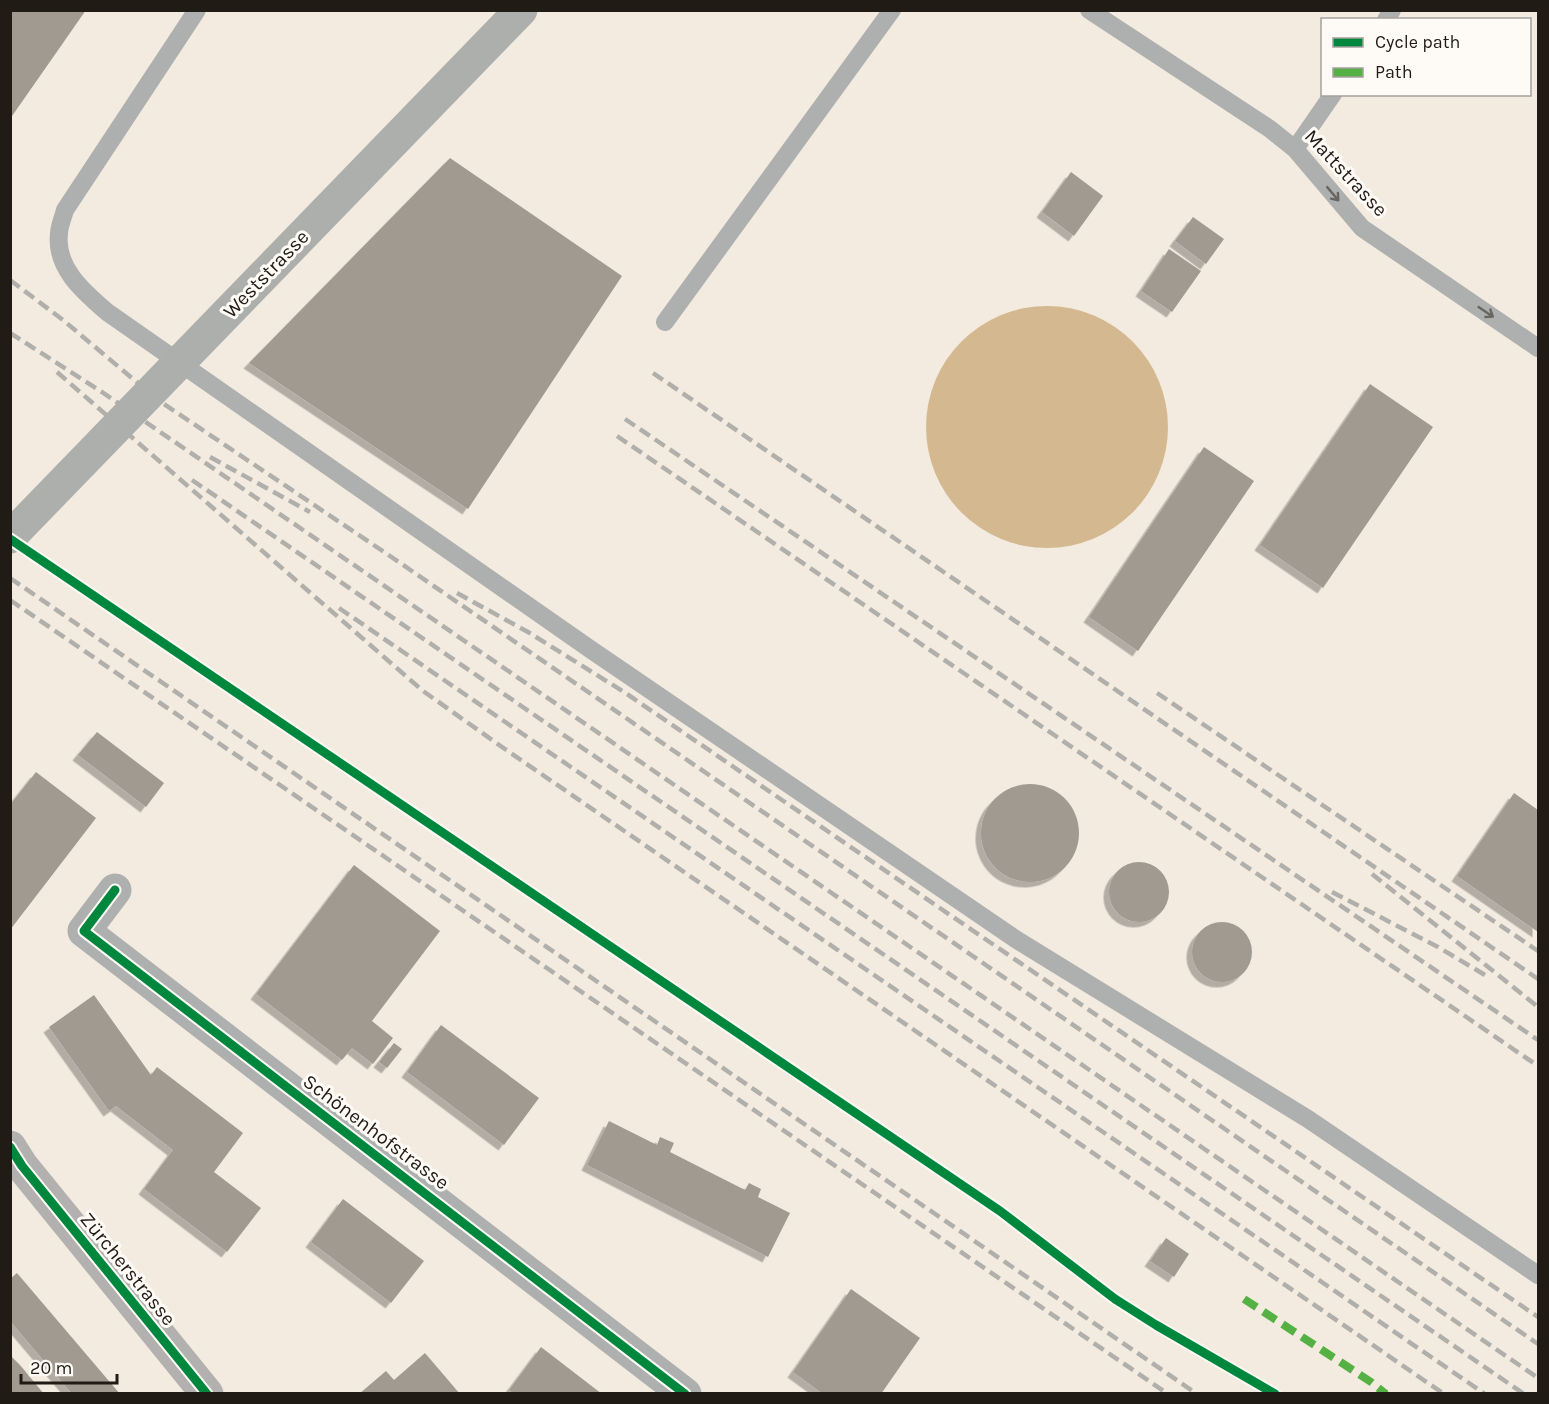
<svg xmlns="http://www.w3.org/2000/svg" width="1549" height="1404" viewBox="0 0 1549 1404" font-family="Karla,sans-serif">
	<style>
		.water { fill: #d4b990 }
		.building { fill: #a09a91; filter: url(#shadow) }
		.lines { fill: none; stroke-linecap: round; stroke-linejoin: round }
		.service { stroke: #aeb0af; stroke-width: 18 }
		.minor { stroke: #aeb0af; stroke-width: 33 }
		.primary { stroke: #b2b1af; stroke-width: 33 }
		.rail { stroke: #b1afab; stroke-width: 4.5; stroke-dasharray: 12 6; stroke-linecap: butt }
		.secondary-bridge { stroke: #adafad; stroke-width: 33 }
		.quiet { stroke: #55b144; stroke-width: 8; stroke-dasharray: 15 8; stroke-linecap: butt }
		.cycleway-casing { stroke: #fefbf7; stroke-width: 13 }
		.cycleway { stroke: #00873e; stroke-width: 9 }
		.oneway { stroke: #676662 }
		.labels { text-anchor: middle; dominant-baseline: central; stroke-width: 6; stroke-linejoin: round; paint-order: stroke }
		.street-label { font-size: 20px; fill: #201b14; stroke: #fefbf7 }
	</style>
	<defs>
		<filter id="shadow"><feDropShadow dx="-5.5" dy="5.5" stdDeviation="0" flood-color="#0004"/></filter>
	</defs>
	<rect width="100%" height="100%" fill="#f3ebdf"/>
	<!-- water -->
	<path class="water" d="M926 427a121 121 0 1 1 242 0a121 121 0 1 1-242 0Z"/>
	<!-- building -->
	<path class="building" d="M 10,10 L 86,10 L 10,119 Z
		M 450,158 L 622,276 L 468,509 L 249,363 Z
		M 1071,172 L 1103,196 L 1074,236 L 1042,212 Z
		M 1193,217 L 1224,239 L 1206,264 L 1175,241 Z
		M 1169,249 L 1201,271 L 1172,312 L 1141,291 Z
		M 1370,384 L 1433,427 L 1323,588 L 1260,545 Z
		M 1204,447 L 1254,481 L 1138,651 L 1089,617 Z
		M 97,732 L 164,783 L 146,807 L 78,755 Z
		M 36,772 L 96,818 L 10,930 L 10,805 Z
		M981 833a49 49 0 1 1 98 0a49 49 0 1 1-98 0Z
		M 1514,793 L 1538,810 L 1538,932 L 1457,876 Z
		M1109 892a30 30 0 1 1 60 0a30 30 0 1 1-60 0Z
		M 354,865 L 440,931 L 372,1021 L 393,1038 L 373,1064 L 352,1048 L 342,1060 L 256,994 Z
		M1192 952a30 30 0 1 1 60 0a30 30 0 1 1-60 0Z
		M 94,995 L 151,1075 L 157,1067 L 243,1133 L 214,1172 L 261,1208 L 227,1252 L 144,1189 L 173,1150 L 116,1106 L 109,1111 L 49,1027 Z
		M 441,1025 L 539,1098 L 504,1145 L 407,1072 Z
		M 394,1043 L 402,1049 L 387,1068 L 379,1062 Z
		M 609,1121 L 657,1145 L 660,1137 L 674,1143 L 670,1152 L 745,1190 L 749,1183 L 761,1189 L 758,1197 L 790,1213 L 768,1257 L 587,1165 Z
		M 343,1199 L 424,1261 L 391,1303 L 311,1242 Z
		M 1166,1238 L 1189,1254 L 1174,1277 L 1150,1261 Z
		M 17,1273 L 120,1394 L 72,1394 L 10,1321 L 10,1279 Z
		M 851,1289 L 920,1338 L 881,1394 L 823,1394 L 793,1372 Z
		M 541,1347 L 602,1394 L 514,1394 L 509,1390 Z
		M 425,1353 L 460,1394 L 359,1394 L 386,1371 L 394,1380 Z
		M 10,1355 L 20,1365 L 44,1394 L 10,1394 Z"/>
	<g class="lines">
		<!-- service -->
		<path class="service" d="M 197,10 L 65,210 C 63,218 59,226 59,234 C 55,268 84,292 107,312 L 590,649 L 1017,940 L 1308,1119 L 1538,1275
			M 1089,10 L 1270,129 L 1295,149 L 1362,228 L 1538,348
			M 1386,20 L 1392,10
			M 1295,149 L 1333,94
			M 665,322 L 892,10"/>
		<!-- minor -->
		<path class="minor" d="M 115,890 L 84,931 L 685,1394"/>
		<!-- primary -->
		<path class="primary" d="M 10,1147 L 22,1166 L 61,1214 L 207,1394"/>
		<!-- rail -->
		<path class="rail" d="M 10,280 L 63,320 L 158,400 L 390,556 L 1538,1344
			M 10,333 L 102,392 L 1538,1378
			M 57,372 L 423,691 L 502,747 L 1444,1394
			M 653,373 L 1538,979
			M 625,419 L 1538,1040
			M 617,436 L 1538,1066
			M 210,457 L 310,512
			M 192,480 L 1524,1394
			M 10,578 L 1197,1394
			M 457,593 L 528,632 L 624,692 L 1538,1317
			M 10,600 L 1168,1394
			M 339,608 L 1485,1394
			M 1157,693 L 1538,951
			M 1372,874 L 1538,1007
			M 1332,892 L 1438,947 L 1490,978"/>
		<!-- secondary-bridge -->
		<path class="secondary-bridge" d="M 10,537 L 521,10"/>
		<!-- quiet -->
		<path class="quiet" d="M 1244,1299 L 1371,1382 L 1386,1394"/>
		<defs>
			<path id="cycleway" d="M 10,539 L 1000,1211 L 1115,1299 L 1156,1325 L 1275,1394
				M 115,890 L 84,931 L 685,1394
				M 10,1147 L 22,1166 L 61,1214 L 207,1394"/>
		</defs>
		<!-- cycleway casing -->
		<use href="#cycleway" class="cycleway-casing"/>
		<!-- cycleway -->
		<use href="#cycleway" class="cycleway"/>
	</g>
	<!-- one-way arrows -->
	<defs><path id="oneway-shaft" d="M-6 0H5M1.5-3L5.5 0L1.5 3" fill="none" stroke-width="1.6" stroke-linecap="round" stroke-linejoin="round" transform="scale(1.5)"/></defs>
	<g class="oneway">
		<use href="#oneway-shaft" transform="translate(1333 194) rotate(50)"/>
		<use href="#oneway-shaft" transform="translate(1486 312) rotate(34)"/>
	</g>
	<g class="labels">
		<!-- street labels -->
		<g class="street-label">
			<text transform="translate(1346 173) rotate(47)">Mattstrasse</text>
			<text transform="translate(266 274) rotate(-46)">Weststrasse</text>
			<text transform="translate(376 1132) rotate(37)">Schönenhofstrasse</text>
			<text transform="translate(128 1269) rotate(51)">Zürcherstrasse</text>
		</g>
	</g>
	<!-- border -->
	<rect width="1549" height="1404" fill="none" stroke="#201b14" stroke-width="24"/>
	<!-- legend -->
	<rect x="1321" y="18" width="210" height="78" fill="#fefbf7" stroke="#a5a19c" stroke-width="1.5"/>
	<rect x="1333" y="38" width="30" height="9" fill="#00873e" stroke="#a5a19c" stroke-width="1.5"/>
	<text x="1375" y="48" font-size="18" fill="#201b14">Cycle path</text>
	<rect x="1333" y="68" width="30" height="9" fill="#55b144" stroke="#a5a19c" stroke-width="1.5"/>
	<text x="1375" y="78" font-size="18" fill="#201b14">Path</text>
	<!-- scale -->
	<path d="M21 1374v9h96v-9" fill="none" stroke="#201b14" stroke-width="3"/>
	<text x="30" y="1374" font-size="18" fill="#201b14" stroke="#fefbf7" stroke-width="4.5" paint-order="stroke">20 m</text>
</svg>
